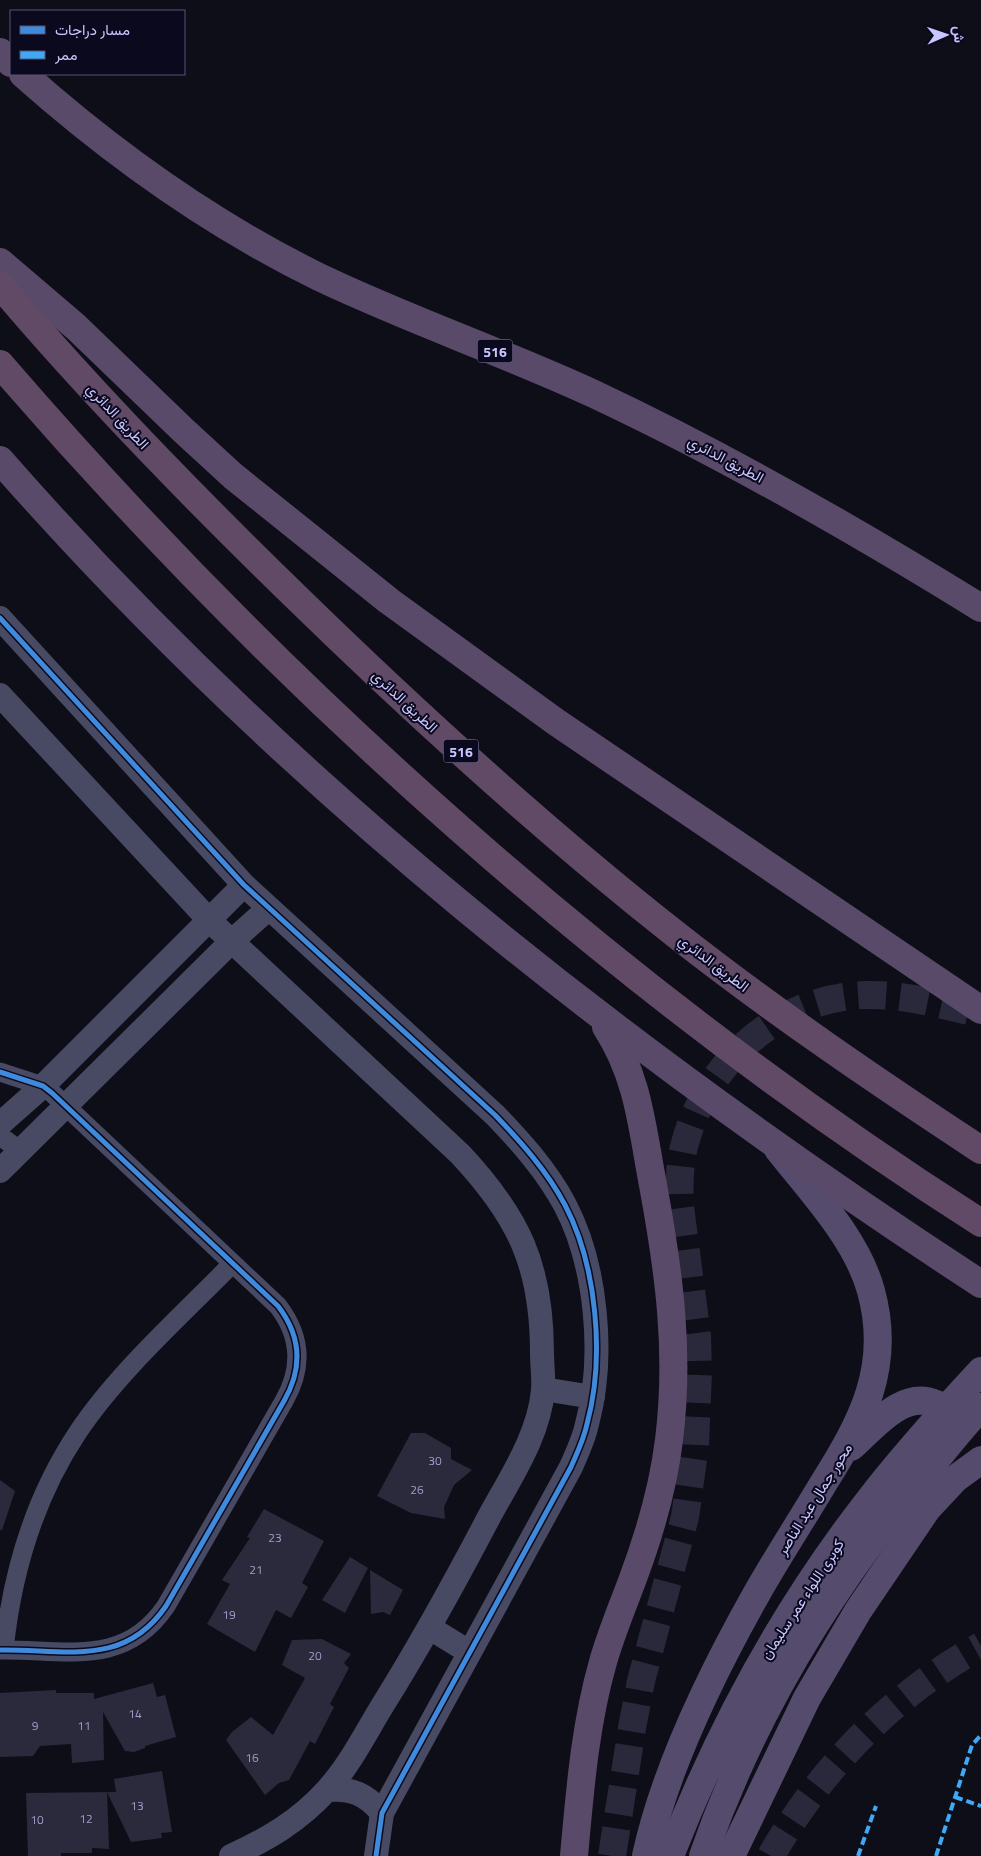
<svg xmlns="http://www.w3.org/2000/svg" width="981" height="1856" viewBox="0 0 981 1856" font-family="'Titillium Web',Vazirmatn,sans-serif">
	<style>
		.building { fill: #2b2a3c }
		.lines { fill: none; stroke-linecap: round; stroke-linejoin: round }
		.trunk-tunnel { stroke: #2a293b; stroke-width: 28; stroke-dasharray: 28 14; stroke-linecap: butt }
		.minor { stroke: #484962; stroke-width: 19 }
		.tertiary { stroke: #484962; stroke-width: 24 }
		.primary { stroke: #554b6c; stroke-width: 28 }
		.trunk { stroke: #5a4a69; stroke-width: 28 }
		.motorway { stroke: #604a66; stroke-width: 28 }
		.primary-bridge { stroke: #554b6c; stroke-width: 28 }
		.quiet { stroke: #3fa9f5; stroke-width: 4; stroke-dasharray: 8 4; stroke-linecap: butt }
		.cycleway-casing { stroke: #0b091d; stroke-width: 8 }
		.cycleway { stroke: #408adc; stroke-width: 5 }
		.labels { text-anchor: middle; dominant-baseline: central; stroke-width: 4; stroke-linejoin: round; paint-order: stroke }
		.number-label { font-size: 12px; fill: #a19ece }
		.shield { fill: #0b091d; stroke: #8f8dbb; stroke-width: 1 }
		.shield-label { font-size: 14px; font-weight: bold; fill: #c8c5ff }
		.street-label { font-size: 15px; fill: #c8c5ff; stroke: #0b091d }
	</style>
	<rect width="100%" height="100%" fill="#0e0e18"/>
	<!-- building -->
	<path class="building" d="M 411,1433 L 425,1433 L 451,1448 L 451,1459 L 472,1470 L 454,1485 L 444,1507 L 445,1519 L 411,1513 L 377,1496 Z
		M 0,1480 L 15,1491 L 2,1530 L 0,1530 Z
		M 264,1509 L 324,1541 L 302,1583 L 308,1587 L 291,1618 L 276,1610 L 255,1652 L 207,1624 L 230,1584 L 222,1580 L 250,1538 L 247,1537 Z
		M 350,1557 L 368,1568 L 345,1613 L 322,1600 Z
		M 370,1570 L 403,1590 L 390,1615 L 383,1612 L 371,1614 Z
		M 322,1639 L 351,1654 L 344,1663 L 349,1668 L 330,1704 L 334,1707 L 315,1744 L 310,1741 L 289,1780 L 279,1783 L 265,1795 L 226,1740 L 232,1732 L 251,1717 L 273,1735 L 305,1678 L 282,1665 L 292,1640 Z
		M 153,1683 L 157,1697 L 165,1695 L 176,1737 L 145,1746 L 145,1748 L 134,1752 L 125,1751 L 103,1712 L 104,1760 L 72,1763 L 71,1744 L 40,1746 L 33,1756 L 0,1757 L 0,1693 L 56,1690 L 56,1693 L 94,1693 L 94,1699 Z
		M 162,1771 L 172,1832 L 161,1833 L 162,1838 L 131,1842 L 107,1792 L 109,1849 L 92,1848 L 92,1853 L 61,1853 L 61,1856 L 28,1856 L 26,1793 L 116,1792 L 114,1779 Z"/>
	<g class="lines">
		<!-- trunk-tunnel -->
		<path class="trunk-tunnel" d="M 612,1856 L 632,1728 L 641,1681 L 685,1517 L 695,1445 L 698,1372 L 697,1336 L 680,1207 C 679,1186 679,1164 685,1143 C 707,1062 779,997 866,995 C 905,994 943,1005 981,1014
			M 771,1856 C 820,1769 893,1694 981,1646"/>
		<!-- minor -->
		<path class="minor" d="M 0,1072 L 43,1086 L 52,1093 L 278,1306 C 301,1336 303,1368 284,1401 L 166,1606 C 124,1668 65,1649 0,1650
			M 0,1136 L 19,1150
			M 4,1650 C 12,1573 34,1498 78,1432 C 118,1372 181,1316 232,1264"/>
		<!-- tertiary -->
		<path class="tertiary" d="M 0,618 L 244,885 L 495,1115 C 521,1142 547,1171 565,1205 C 597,1266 605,1358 587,1424 C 584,1439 577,1453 571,1467 L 382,1813 L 376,1856
			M 0,695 L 210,921 L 460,1154 C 519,1217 542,1266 542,1353 C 542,1365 544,1378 543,1390 C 539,1436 510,1478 489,1517 C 456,1580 422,1642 384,1703 C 366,1732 350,1765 327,1790 C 299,1821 268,1839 231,1856
			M 0,1124 L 43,1086 L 244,885
			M 0,1171 L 232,941 L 268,909
			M 543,1389 L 593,1397
			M 430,1628 L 469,1652
			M 327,1790 C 352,1788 366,1794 382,1813"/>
		<!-- primary -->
		<path class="primary" d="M 851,1447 C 874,1427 903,1389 936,1404 C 947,1409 956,1418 959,1429
			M 646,1856 C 665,1768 713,1671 757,1593 C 778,1556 801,1521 823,1484 C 862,1422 892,1367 871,1291 C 857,1239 811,1191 778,1149
			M 731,1856 L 807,1698 L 858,1611 L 927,1509 L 955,1479 L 981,1460"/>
		<!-- trunk -->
		<path class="trunk" d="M 0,52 L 11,63
			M 23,74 C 113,154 211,224 319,277 C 409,320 503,352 594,394 C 728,457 855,530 981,608
			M 0,262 L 76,327 L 184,431 L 233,476 L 389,601 L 556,722 L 981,1010
			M 0,460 C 284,784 621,1049 981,1284
			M 574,1856 C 580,1790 585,1725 603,1662 C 611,1634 622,1608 632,1581 C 649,1536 663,1489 669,1440 C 680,1352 669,1272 653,1185 C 642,1128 639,1078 606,1027"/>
		<!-- motorway -->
		<path class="motorway" d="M 0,285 C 92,394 192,496 295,596 C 416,714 541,828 674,933 C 773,1011 876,1081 981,1150
			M 0,364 C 281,690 618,991 981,1223"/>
		<!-- primary-bridge -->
		<path class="primary-bridge" d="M 670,1856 C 719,1730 784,1610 867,1503 C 902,1457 941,1414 981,1371
			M 703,1856 C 752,1714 831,1586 927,1471 C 945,1449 962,1427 981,1407"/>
		<!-- quiet -->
		<path class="quiet" d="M 955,1797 L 981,1806
			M 858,1856 L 876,1806
			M 936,1856 L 972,1745 L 981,1735"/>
		<defs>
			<path id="cycleway" d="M 0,618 L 244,885 L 495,1115 C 521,1142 547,1171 565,1205 C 597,1266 605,1358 587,1424 C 584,1439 577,1453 571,1467 L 382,1813 L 376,1856
				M 0,1072 L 43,1086 L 52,1093 L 278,1306 C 301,1336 303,1368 284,1401 L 166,1606 C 124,1668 65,1649 0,1650"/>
		</defs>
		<!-- cycleway casing -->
		<use href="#cycleway" class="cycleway-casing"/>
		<!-- cycleway -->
		<use href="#cycleway" class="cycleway"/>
	</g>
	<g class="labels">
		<!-- number labels -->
		<g class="number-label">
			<text x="435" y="1460">30</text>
			<text x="417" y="1489">26</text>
			<text x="275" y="1537">23</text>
			<text x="256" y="1569">21</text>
			<text x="229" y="1614">19</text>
			<text x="315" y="1655">20</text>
			<text x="135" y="1713">14</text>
			<text x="35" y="1725">9</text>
			<text x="84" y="1725">11</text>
			<text x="252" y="1757">16</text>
			<text x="137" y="1805">13</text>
			<text x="86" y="1818">12</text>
			<text x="37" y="1819">10</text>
		</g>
		<!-- shield labels -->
		<g class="shield">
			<rect x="477.5" y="339.5" width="35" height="23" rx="4"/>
			<rect x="443.5" y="739.5" width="35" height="23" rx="4"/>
		</g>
		<g class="shield-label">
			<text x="495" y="351">516</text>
			<text x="461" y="751">516</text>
		</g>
		<!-- street labels -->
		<g class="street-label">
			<text transform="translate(118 416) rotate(47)">الطريق الدائري</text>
			<text transform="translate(726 459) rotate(28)">الطريق الدائري</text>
			<text transform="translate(405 701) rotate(43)">الطريق الدائري</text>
			<text transform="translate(714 963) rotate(37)">الطريق الدائري</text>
			<text transform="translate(814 1499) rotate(-58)">محور جمال عبد الناصر</text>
			<text transform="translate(802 1599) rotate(-57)">كوبرى اللواء عمر سليمان</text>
		</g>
	</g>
	<!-- legend -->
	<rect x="10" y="10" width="175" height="65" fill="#0b091d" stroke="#575477"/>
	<rect x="20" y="26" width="25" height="8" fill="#408adc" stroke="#575477"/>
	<text x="55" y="35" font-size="15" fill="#c8c5ff">مسار دراجات</text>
	<rect x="20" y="51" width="25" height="8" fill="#3fa9f5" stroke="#575477"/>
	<text x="55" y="60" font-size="15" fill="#c8c5ff">ممر</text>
	<!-- north arrow -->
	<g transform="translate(946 35) rotate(88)" stroke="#0b091d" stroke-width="4" paint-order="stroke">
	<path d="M0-4L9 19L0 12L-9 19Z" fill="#c8c5ff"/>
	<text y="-8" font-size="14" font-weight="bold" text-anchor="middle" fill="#c8c5ff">ش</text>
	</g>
</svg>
